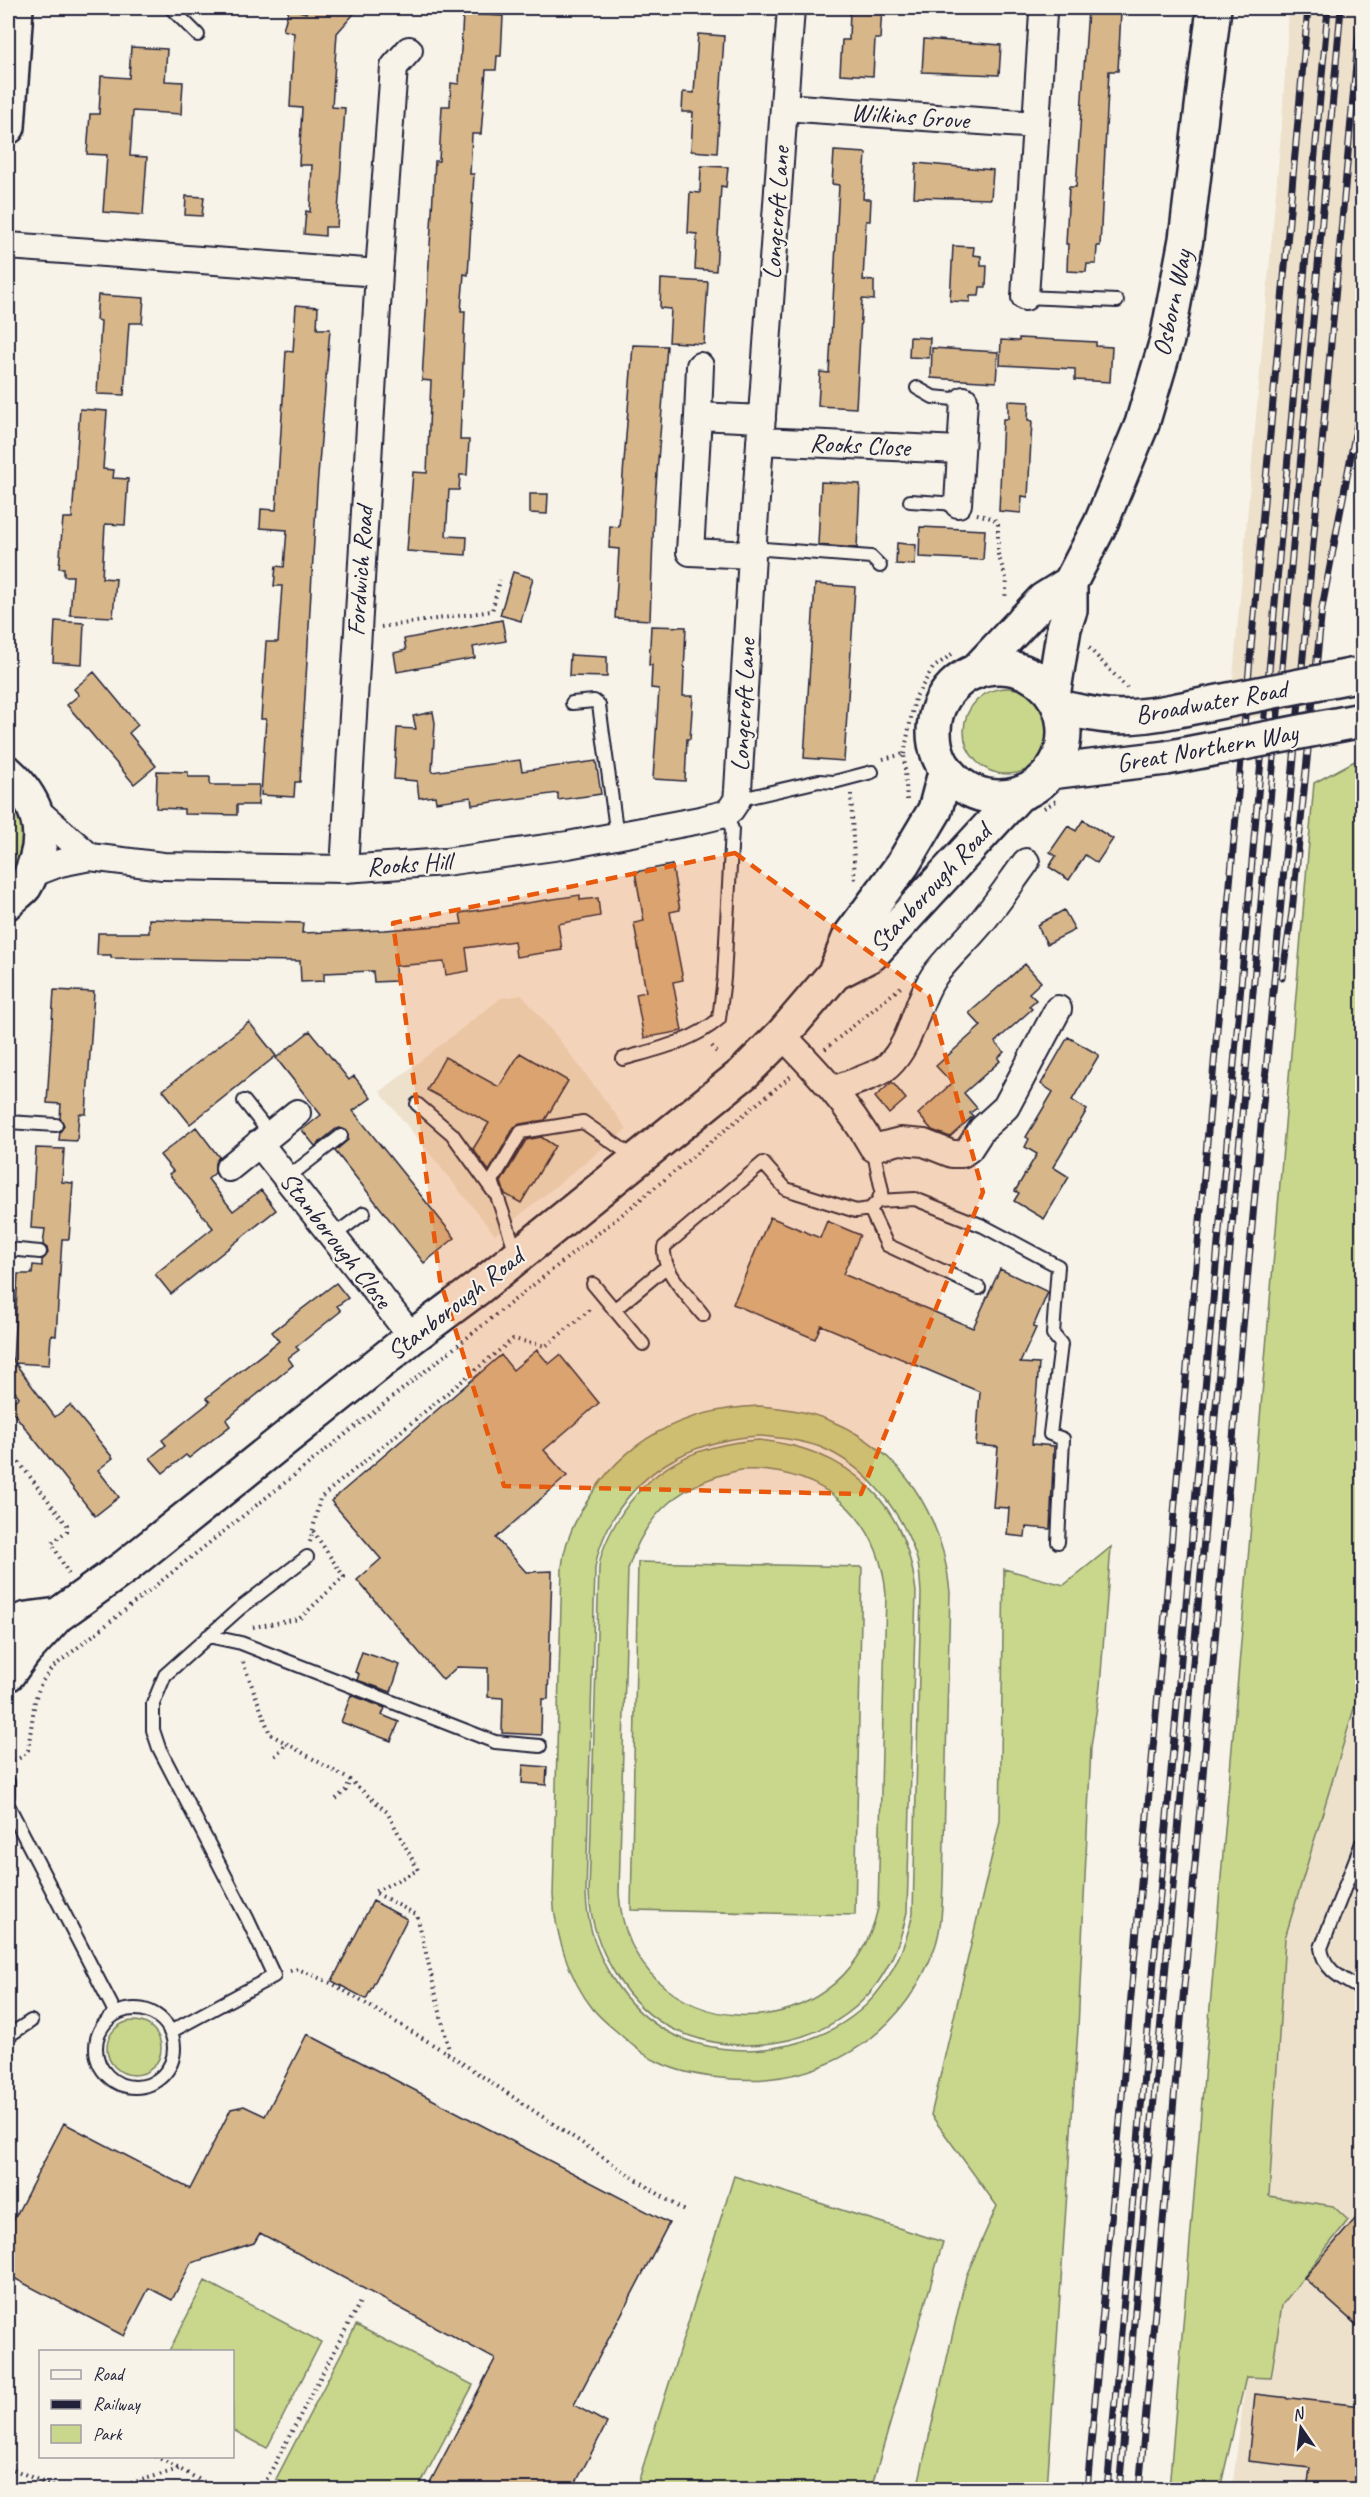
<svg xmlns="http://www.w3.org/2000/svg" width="1370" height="2497" viewBox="0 0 1370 2497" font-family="Caveat,sans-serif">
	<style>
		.built { fill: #ede1cc }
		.green { fill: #c8d78b; stroke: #757c63; stroke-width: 1.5; fill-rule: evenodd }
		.building { fill: #d7b68a; stroke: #22223b; stroke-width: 1.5 }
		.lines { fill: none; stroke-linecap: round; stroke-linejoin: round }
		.lane-casing { stroke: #22223b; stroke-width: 16 }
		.street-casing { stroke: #22223b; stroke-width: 30 }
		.secondary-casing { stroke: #22223b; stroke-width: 38 }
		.primary-casing { stroke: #22223b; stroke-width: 38 }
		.path { stroke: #22223b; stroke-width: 4; stroke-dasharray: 1.5 4.5; stroke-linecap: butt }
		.lane { stroke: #f7f3e8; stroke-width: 12 }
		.street { stroke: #f7f3e8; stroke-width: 26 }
		.secondary { stroke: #f7f3e8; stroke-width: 33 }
		.primary { stroke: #f7f3e8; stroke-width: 33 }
		.rail-casing { stroke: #22223b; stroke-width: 7 }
		.rail { stroke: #f7f3e8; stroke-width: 4.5; stroke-dasharray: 14; stroke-linecap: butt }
		.primary-bridge-casing { stroke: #22223b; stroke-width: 38; stroke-linecap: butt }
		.primary-bridge { stroke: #f7f3e8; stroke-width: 33 }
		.marked { fill: #e8590c; fill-opacity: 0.2; stroke: #e8590c; stroke-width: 4.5; stroke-dasharray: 12 8; stroke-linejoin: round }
		.labels { text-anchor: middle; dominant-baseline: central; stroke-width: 4.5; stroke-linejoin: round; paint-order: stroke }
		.street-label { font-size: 26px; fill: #22223b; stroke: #f7f3e8 }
	</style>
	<rect width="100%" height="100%" fill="#f7f3e8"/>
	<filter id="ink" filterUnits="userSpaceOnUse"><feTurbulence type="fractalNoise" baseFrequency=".0167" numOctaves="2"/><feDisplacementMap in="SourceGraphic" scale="12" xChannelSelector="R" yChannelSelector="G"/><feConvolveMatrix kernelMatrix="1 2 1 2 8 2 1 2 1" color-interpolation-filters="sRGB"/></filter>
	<g filter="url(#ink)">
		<!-- built -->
		<path class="built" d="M 1289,8 L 1362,8 L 1362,411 L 1331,547 L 1317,704 L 1229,722 L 1282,122 Z
			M 522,995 L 558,1038 L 627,1129 L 495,1235 L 380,1092 L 501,998 Z
			M 1362,1682 L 1362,2489 L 1232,2490 L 1269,2196 L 1285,1938 Z"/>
		<!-- green -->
		<path class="green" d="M964 731a43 43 0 1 1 86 0a43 43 0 1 1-86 0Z
			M 1362,757 L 1362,1682 L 1285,1938 L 1269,2196 L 1333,2206 L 1348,2220 L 1282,2305 L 1271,2378 L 1246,2377 L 1220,2489 L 1169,2489 L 1314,783 Z
			M 8,797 C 29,824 28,854 8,881 Z
			M 759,1406 C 783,1408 808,1411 831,1421 C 903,1451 943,1516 950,1592 L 943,1884 C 942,1905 942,1927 935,1947 C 902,2039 818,2089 721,2078 C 701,2076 679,2072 660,2063 C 646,2057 634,2047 623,2037 C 613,2028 602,2020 593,2009 C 569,1979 555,1934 553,1895 L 562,1567 C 564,1544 574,1522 586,1503 C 625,1438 685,1409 759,1406 ZM 760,1436 C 780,1438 801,1440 820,1447 C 865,1465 901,1510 916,1556 C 920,1567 920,1581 921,1593 L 913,1913 C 906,1946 891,1981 866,2005 C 817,2051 734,2063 674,2035 C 622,2010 588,1951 586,1894 L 595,1569 C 597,1551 605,1533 614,1517 C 646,1464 700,1439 760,1436 Z
			M 759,1440 C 849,1449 906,1502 916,1592 L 907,1912 C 900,1945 887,1976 863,2000 C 816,2047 735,2057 675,2030 C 626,2008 592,1946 589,1894 L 599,1568 C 600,1552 609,1535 617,1521 C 650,1466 697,1444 759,1440 ZM 741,1470 C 820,1467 879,1514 886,1594 L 878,1908 C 844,2059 629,2048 619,1893 L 628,1569 C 646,1511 683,1482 741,1470 Z
			M 1111,1547 L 1100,1686 L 1091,1747 L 1078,2028 L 1047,2489 L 917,2489 L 966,2276 L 997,2206 L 931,2115 L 1000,1821 L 1004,1569 L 1064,1585 Z
			M 638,1562 L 862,1567 L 855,1915 L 631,1910 Z
			M107 2048a27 27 0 1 1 54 0a27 27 0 1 1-54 0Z
			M 734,2176 L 943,2242 L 871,2489 L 636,2489 Z
			M 205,2281 L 321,2342 L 267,2448 L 233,2430 L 232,2352 L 169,2351 Z
			M 356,2325 L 473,2385 L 418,2489 L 296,2489 L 276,2479 Z"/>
		<!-- building -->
		<path class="building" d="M 289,8 L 306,13 L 308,8 L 359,8 L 337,33 L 332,107 L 345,108 L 337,227 L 325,227 L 325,236 L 304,234 L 306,211 L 310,212 L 312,165 L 299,165 L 302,108 L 290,107 L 294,33 L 283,30 Z
			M 850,8 L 882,8 L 880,39 L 875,39 L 873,76 L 840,74 L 842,40 L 849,40 Z
			M 1088,9 L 1121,11 L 1118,71 L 1109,71 L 1100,246 L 1097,246 L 1096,264 L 1087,264 L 1086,272 L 1067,271 L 1068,244 L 1066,244 L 1069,187 L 1076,187 Z
			M 463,14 L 503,16 L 501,56 L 497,56 L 496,70 L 486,70 L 481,134 L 472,134 L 470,174 L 474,174 L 472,208 L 468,275 L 464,274 L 461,311 L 465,311 L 460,440 L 469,440 L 467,475 L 460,475 L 459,490 L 449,490 L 446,536 L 467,537 L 466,555 L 407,551 L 413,472 L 427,473 L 431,381 L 422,380 L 435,161 L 439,161 L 442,106 L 450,106 L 451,83 L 459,84 Z
			M 698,34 L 724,36 L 717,153 L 691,151 L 693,112 L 682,112 L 683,92 L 694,93 Z
			M 924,39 L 1001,45 L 999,75 L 922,72 Z
			M 131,47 L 167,49 L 165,81 L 183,82 L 181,114 L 133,111 L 130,156 L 147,157 L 143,215 L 103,212 L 107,155 L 87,154 L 90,114 L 99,114 L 101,76 L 129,78 Z
			M 834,151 L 866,153 L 863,199 L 871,199 L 870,221 L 866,221 L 863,280 L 874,281 L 874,300 L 862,299 L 856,408 L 818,406 L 820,372 L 829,373 L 832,321 L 839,185 L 832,184 Z
			M 916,163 L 993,170 L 991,199 L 914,197 Z
			M 701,166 L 728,167 L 726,187 L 721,186 L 716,271 L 695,269 L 697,234 L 688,233 L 690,192 L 700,193 Z
			M 186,196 L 204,197 L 202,216 L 185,215 Z
			M 953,246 L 974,247 L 973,255 L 981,256 L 981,266 L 987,266 L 986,287 L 980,287 L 979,296 L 970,296 L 970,302 L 950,301 Z
			M 661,279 L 708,282 L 704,344 L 669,342 L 671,309 L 660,308 Z
			M 98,295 L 144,298 L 142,323 L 129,323 L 124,395 L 97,394 L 101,321 L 96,320 Z
			M 296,305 L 318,307 L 317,329 L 330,329 L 317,488 L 300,782 L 295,782 L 294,797 L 261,795 L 266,719 L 261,719 L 266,642 L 278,642 L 282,586 L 274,586 L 276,566 L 284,567 L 287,530 L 260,528 L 261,509 L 276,510 L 286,351 L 293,352 Z
			M 910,337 L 930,338 L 929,358 L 909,357 Z
			M 1019,338 L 1096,342 L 1096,346 L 1112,347 L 1110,382 L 1075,380 L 1075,369 L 1000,365 L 1001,340 L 1019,341 Z
			M 633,345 L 667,346 L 654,511 L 650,620 L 615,618 L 619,549 L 609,548 L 610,526 L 619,527 Z
			M 932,348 L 998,352 L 996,382 L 931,378 Z
			M 1008,401 L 1029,402 L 1028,420 L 1032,421 L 1028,497 L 1022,496 L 1021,513 L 999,511 L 1003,419 L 1008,419 Z
			M 80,409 L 107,411 L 103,469 L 114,470 L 113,478 L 128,479 L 125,525 L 105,524 L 102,578 L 116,579 L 113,617 L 70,615 L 73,576 L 64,576 L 64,568 L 59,568 L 63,518 L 72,518 Z
			M 821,482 L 860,484 L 857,548 L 818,545 Z
			M 530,494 L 548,494 L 547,514 L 530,513 Z
			M 920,527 L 985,530 L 983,560 L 919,557 Z
			M 897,543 L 916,545 L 915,565 L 896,564 Z
			M 513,572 L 533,578 L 521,621 L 500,615 Z
			M 815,584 L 855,587 L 844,761 L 804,758 Z
			M 502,620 L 506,641 L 473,647 L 475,658 L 397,672 L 394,653 L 406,650 L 404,639 Z
			M 55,621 L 84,623 L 82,664 L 53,662 Z
			M 651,626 L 686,627 L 683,696 L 693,696 L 690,739 L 687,739 L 685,781 L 653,779 L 659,689 L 651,688 L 652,665 L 649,665 Z
			M 570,655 L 607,657 L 607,677 L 569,676 Z
			M 94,672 L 138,725 L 129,733 L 156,766 L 134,784 L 67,705 L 79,695 L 74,689 Z
			M 433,712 L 435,723 L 432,772 L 520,760 L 522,771 L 596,761 L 601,794 L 558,800 L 558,793 L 472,805 L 471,797 L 436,802 L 435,796 L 419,798 L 417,781 L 394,779 L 397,728 L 416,729 L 413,716 Z
			M 157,771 L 188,772 L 188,777 L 210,777 L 210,785 L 259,785 L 258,805 L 237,805 L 237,815 L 184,814 L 184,809 L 156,808 Z
			M 1083,820 L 1113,839 L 1097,863 L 1085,855 L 1069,880 L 1049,867 L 1056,856 L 1050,852 L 1068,826 L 1076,831 Z
			M 672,865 L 680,910 L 670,912 L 683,980 L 673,982 L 682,1031 L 644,1038 L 636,994 L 646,992 L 634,923 L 644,921 L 635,872 Z
			M 580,895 L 580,900 L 598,898 L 600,916 L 558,924 L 562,950 L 516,957 L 514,941 L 466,948 L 469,971 L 446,975 L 444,962 L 395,966 L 396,981 L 374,982 L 373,971 L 324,973 L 324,981 L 301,982 L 300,961 L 111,958 L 111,955 L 97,955 L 98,933 L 149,933 L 149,919 L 303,923 L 302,933 L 385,930 L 462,924 L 460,913 Z
			M 1064,910 L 1075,930 L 1047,944 L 1037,925 Z
			M 1025,964 L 1041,982 L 1029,993 L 1036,1000 L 1029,1006 L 1032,1009 L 995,1042 L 1004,1052 L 998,1058 L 1000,1061 L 964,1093 L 977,1108 L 970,1113 L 973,1116 L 950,1137 L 932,1130 L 918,1114 L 952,1083 L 936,1066 L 981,1026 L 969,1013 Z
			M 54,990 L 94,992 L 86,1114 L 79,1114 L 77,1141 L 59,1140 L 60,1132 L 64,1125 L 60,1118 L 61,1104 L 47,1103 Z
			M 249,1022 L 276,1056 L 190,1124 L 163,1090 Z
			M 310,1031 L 349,1080 L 354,1076 L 371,1098 L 353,1111 L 455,1238 L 424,1263 L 335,1151 L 348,1140 L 347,1131 L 340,1128 L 336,1129 L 315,1146 L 302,1130 L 321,1115 L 276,1058 Z
			M 1068,1037 L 1099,1055 L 1072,1100 L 1087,1110 L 1053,1167 L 1069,1177 L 1044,1219 L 1014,1201 L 1019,1193 L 1015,1191 L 1037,1154 L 1025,1147 L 1029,1139 L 1026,1137 L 1053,1092 L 1041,1084 Z
			M 520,1053 L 568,1081 L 545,1120 L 520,1124 L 514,1127 L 489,1171 L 473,1149 L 489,1123 L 427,1090 L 445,1057 L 499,1087 Z
			M 892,1082 L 906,1099 L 889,1114 L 875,1097 Z
			M 196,1127 L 219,1157 L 215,1163 L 215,1173 L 208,1179 L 233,1211 L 261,1190 L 276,1210 L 171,1294 L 155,1274 L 213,1228 L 169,1174 L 173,1171 L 160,1155 Z
			M 541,1137 L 555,1146 L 521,1203 L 505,1194 L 501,1182 L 526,1140 Z
			M 36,1148 L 64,1149 L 62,1182 L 73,1183 L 69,1239 L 62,1239 L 56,1336 L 51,1335 L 49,1365 L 15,1363 L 55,1417 L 70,1405 L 113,1458 L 98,1470 L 119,1497 L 95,1516 L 8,1406 L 19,1397 L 8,1383 L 8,1354 L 13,1361 L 18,1274 L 32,1274 L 33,1265 L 42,1266 L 42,1260 L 48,1253 L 47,1248 L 43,1245 L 45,1229 L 31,1228 Z
			M 770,1217 L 820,1238 L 827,1221 L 860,1235 L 843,1274 L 973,1328 L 1000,1269 L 1048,1292 L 1033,1327 L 1036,1328 L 1020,1363 L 1039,1364 L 1032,1444 L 1054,1446 L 1050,1529 L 1026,1527 L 1025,1537 L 1007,1535 L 1009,1508 L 993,1507 L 998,1447 L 976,1445 L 980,1392 L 821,1325 L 815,1339 L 733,1304 Z
			M 336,1283 L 348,1298 L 337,1306 L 341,1311 L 296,1347 L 299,1350 L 288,1358 L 293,1365 L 226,1420 L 230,1426 L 189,1458 L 186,1455 L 163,1473 L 150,1458 L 166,1445 L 162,1440 L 210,1402 L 206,1398 L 279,1341 L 272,1332 Z
			M 537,1350 L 549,1364 L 560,1355 L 599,1403 L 544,1450 L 567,1476 L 496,1538 L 526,1572 L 552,1571 L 548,1699 L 542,1699 L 541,1735 L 502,1733 L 503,1698 L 488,1697 L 488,1668 L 457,1667 L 443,1680 L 357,1580 L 381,1559 L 331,1501 L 501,1355 L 513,1370 Z
			M 362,1652 L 400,1665 L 391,1692 L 357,1680 L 359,1674 L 355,1672 Z
			M 351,1695 L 385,1708 L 382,1715 L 399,1722 L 391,1741 L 341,1722 Z
			M 523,1765 L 547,1767 L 546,1785 L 522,1783 Z
			M 373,1901 L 407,1919 L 366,1999 L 332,1981 Z
			M 307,2034 L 669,2223 L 574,2405 L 607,2423 L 572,2490 L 426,2490 L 495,2359 L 260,2233 L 254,2243 L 191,2263 L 172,2300 L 149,2288 L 124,2336 L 8,2275 L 8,2231 L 64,2123 L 190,2189 L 231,2109 L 244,2106 L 265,2116 Z
			M 1362,2211 L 1362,2330 L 1304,2278 Z
			M 1255,2394 L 1362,2406 L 1358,2449 L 1362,2450 L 1362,2490 L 1307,2490 L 1310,2468 L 1248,2461 Z"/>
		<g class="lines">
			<defs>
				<path id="lane" d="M 171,8 L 198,35
					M 1025,297 L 1117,301
					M 917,388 L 933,397 L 964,400
					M 910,501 L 958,504
					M 752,548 L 871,557 L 880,566
					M 572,703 L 594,701 L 599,705 L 617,836
					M 737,800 L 819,781 L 834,782 L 872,772
					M 623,1059 C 657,1049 692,1042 719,1019 L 724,978 L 732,829 L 725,814
					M 244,1101 L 270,1134
					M 417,1104 L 452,1134 L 493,1191
					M 8,1122 L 56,1125
					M 287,1178 L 341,1136
					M 878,1201 L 915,1199 L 983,1226 L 1058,1266 L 1053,1334 L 1061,1344 L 1050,1434 L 1063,1439 L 1058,1542
					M 870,1209 L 887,1245 L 979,1288
					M 333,1236 L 364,1213
					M 8,1249 L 40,1252
					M 517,1255 L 492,1181 L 521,1132 L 583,1122 L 635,1158
					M 593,1284 L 643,1344
					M 614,1310 L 666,1267
					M 703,1315 C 688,1295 662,1273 664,1247 L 763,1163 L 786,1189 L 856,1211 L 870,1209 L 878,1201 L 882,1191 L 873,1148
					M 208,1636 L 241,1643 L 495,1742 L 540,1746
					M 8,1782 L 8,1796
					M 8,1805 L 116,2014
					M 1362,1843 L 1321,1948 C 1324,1972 1344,1979 1362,1990
					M96 2048a39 39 0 1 1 78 0a39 39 0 1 1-78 0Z
					M 170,2032 L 274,1976 L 247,1918 L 159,1748 L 153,1730 L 153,1704 L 165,1675 L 239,1609 L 307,1557
					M 8,2036 L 31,2021"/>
				<path id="street" d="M 784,107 L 1036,125
					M 8,246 L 379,273
					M 1025,297 L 1043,13
					M 698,416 L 700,366
					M 760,441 L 960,450
					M 958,504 L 964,400
					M 752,555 L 690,552 L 698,416 L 762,419
					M 36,810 L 90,857
					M 344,869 L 379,273 L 394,67 L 409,50
					M 31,874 L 60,863 L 90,857 L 163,866 L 344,869 L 445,862 L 568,845 L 700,820 L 725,814 L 731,809 L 737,800 L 738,790 L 752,555 L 791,8
					M 782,1035 C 816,1070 849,1105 873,1148 L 900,1141 L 924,1143 L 952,1154 L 962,1154 L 969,1149 L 982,1129 L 1006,1107 L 1058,1009
					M 833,1090 C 847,1084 879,1075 888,1066 C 914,1041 914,1005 934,976 C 945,960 960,947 973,932 C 993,910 1009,885 1026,862
					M 259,1143 L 412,1337
					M 229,1168 L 297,1113"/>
				<path id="secondary" d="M 8,127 L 16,8
					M 975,672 L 1043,600 L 1070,583
					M 1053,696 L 1064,628 L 1070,610 L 1070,583 L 1101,523 L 1142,424 L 1167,340 L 1186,239 L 1214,8
					M 8,773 C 33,796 47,826 36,860 C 33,869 30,878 25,886 C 20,892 13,896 8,902"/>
				<path id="primary" d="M934 732a65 65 0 1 1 130 0a65 65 0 1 1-130 0Z
					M 1059,707 C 1108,719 1129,720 1178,710
					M 1050,772 L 1166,758
					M 835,973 L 872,954 L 1019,794
					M 8,1625 L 27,1619 L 58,1615
					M 8,1674 L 24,1652 L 58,1615 L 125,1567 L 412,1337 L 478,1288 L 744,1073 L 782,1035 L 835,973 L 850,936 L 903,864 L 935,810 L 946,769"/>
			</defs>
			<!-- lane casing -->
			<use href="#lane" class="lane-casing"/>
			<!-- street casing -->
			<use href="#street" class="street-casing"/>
			<!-- secondary casing -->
			<use href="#secondary" class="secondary-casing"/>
			<!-- primary casing -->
			<use href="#primary" class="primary-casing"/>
			<!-- path -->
			<path class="path" d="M 977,514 L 994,519 L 998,524 L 998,554 L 1007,581 L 1005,599
				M 381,627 L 492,611 L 500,580
				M 1089,648 L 1127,688
				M 904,754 L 915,698 L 933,668 L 952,654
				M 883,759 L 904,754 L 907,800
				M 851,794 L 855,882
				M 1044,808 L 1058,800
				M 712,1046 L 718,1054
				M 825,1049 L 901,987
				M 8,1448 L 67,1525 L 67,1531 L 52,1543 L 69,1575
				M 310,1542 L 320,1498 L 513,1339 L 546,1346 L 592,1308
				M 253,1627 L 299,1619 L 344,1577 L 313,1531
				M 243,1662 L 270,1734 L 350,1780 L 387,1812 L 418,1870 L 374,1892 L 417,1915 L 449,2050 L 447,2053
				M 275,1756 L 287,1743
				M 8,1763 L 22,1757 L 28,1750 L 35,1700 L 41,1683 L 52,1668 L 625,1212 L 791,1076
				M 336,1799 L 346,1790 L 350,1780
				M 290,1971 L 298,1969 L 333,1984 L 447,2053 L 684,2211
				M 155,2456 L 219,2490
				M 8,2467 L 61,2490
				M 108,2490 L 179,2469
				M 261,2490 L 361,2300"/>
			<!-- lane -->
			<use href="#lane" class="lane"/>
			<!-- street -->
			<use href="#street" class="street"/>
			<!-- secondary -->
			<use href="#secondary" class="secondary"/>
			<!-- primary -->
			<use href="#primary" class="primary"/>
			<defs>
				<path id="rail" d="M 1282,978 L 1292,912 L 1322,608 L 1362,398
					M 1087,2490 L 1308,8
					M 1107,2490 L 1328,8
					M 1119,2490 L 1341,8
					M 1139,2490 L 1361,8"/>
			</defs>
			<!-- rail casing -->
			<use href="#rail" class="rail-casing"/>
			<!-- rail -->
			<use href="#rail" class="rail"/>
			<defs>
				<path id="primary-bridge" d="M 1178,710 L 1356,675
					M 1166,758 L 1362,720"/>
			</defs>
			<!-- primary-bridge casing -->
			<use href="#primary-bridge" class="primary-bridge-casing"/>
			<!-- primary-bridge -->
			<use href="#primary-bridge" class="primary-bridge"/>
		</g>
	</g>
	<!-- marked area -->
	<path class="marked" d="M 735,853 L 929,996 L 983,1192 L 861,1494 L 504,1486 L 440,1280 L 393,923 Z"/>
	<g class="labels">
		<!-- street labels -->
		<g class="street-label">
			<text transform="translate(910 116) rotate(4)">Wilkins Grove</text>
			<text transform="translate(776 213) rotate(-86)">Longcroft Lane</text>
			<text transform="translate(1172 303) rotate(-78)">Osborn Way</text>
			<text transform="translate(860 445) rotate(3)">Rooks Close</text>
			<text transform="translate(360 571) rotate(-86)">Fordwich Road</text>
			<text transform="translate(1211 702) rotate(-10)">Broadwater Road</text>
			<text transform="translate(743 705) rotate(-87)">Longcroft Lane</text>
			<text transform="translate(1207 748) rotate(-10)">Great Northern Way</text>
			<text transform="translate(409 864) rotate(-4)">Rooks Hill</text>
			<text transform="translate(930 888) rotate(-47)">Stanborough Road</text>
			<text transform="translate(336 1240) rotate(52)">Stanborough Close</text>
			<text transform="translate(455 1304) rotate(-38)">Stanborough Road</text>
		</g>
	</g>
	<!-- margin -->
	<rect width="1370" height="2497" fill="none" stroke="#f7f3e8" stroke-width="30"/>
	<rect x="15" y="15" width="1340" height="2467" fill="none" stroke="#22223b" stroke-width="2" filter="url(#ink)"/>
	<!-- legend -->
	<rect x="39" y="2350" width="195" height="108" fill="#f7f3e8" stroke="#a29fa3" stroke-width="1.5"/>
	<rect x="51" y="2370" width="30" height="9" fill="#f7f3e8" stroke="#a29fa3" stroke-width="1.5"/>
	<text x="93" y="2380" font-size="18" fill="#22223b">Road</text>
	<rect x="51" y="2400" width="30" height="9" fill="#22223b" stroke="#a29fa3" stroke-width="1.5"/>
	<text x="93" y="2410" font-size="18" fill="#22223b">Railway</text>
	<rect x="51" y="2425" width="30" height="18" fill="#c8d78b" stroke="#a29fa3" stroke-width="1.5"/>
	<text x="93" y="2440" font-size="18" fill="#22223b">Park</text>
	<!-- north arrow -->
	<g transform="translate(1301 2428) rotate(346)" stroke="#f7f3e8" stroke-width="4.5" paint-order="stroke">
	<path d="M0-4.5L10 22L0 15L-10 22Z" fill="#22223b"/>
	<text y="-9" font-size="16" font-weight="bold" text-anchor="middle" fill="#22223b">N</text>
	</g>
</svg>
